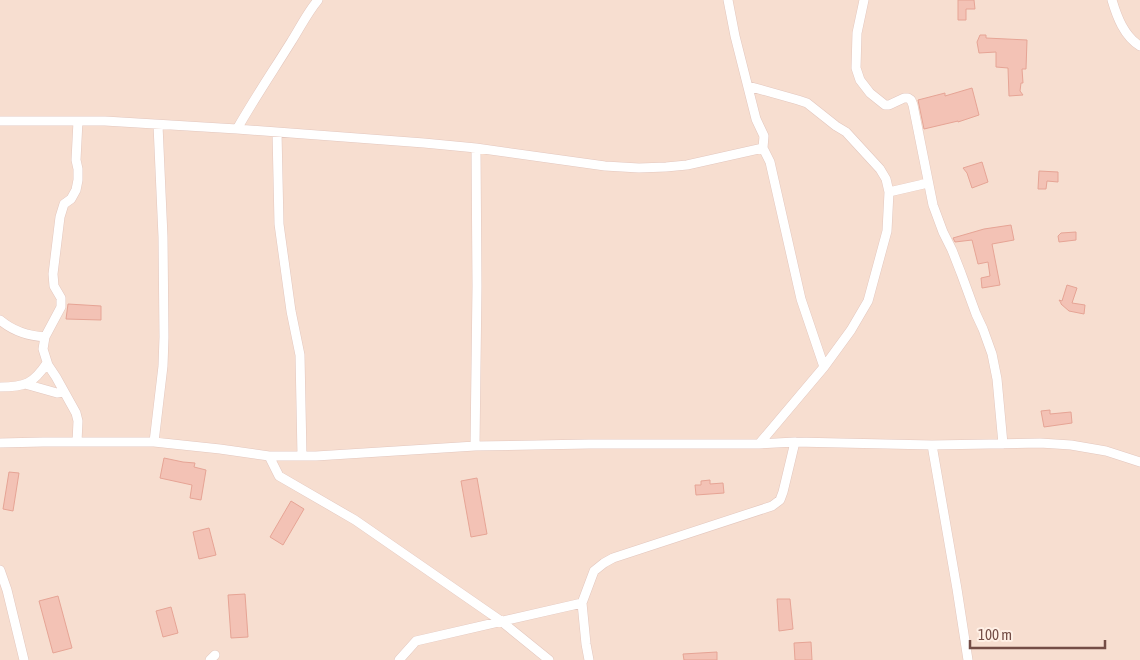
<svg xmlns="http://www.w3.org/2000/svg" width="1140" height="660" viewBox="0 0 1140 660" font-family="'Asap Condensed',sans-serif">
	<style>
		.residential { fill: #f7ded0 }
		.building { fill: #f3c2b5; stroke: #e6a495 }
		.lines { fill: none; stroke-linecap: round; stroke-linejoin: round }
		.street-casing { stroke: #e3c7be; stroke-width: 10 }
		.street { stroke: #fff; stroke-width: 9 }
	</style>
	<rect width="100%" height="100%" fill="#fdebdf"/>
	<!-- residential -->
	<path class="residential" d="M 0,0 L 1140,0 L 1140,660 L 0,660 Z"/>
	<!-- building -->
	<path class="building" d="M 958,0 L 974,0 L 975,9 L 966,9 L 966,20 L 958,20 Z
		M 980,35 L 986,35 L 986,38 L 1027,40 L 1026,69 L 1022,69 L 1023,83 L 1021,83 L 1020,91 L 1023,95 L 1009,96 L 1008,68 L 996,67 L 996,52 L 979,53 L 977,42 Z
		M 972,88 L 979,115 L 958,122 L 958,121 L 924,129 L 918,100 L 945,93 L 945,96 Z
		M 982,162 L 988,182 L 972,188 L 967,173 L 963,168 Z
		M 1039,171 L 1058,172 L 1058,182 L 1047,181 L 1046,189 L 1038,189 Z
		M 1011,225 L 1014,240 L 992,244 L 1000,285 L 982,288 L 981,278 L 990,276 L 988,262 L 978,264 L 972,240 L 955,242 L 953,238 L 984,229 Z
		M 1076,232 L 1076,240 L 1059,242 L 1058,236 L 1061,233 Z
		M 1067,285 L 1077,288 L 1072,303 L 1085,305 L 1084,314 L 1069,311 L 1061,304 L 1061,303 L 1059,300 L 1062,301 Z
		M 68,304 L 101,306 L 101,320 L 66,319 Z
		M 1050,410 L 1050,414 L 1071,412 L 1072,423 L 1044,427 L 1041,411 Z
		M 164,458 L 183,462 L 195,463 L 194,467 L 206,470 L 201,500 L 190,498 L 192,485 L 160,478 Z
		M 9,472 L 19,473 L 13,511 L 3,509 Z
		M 477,478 L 487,534 L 471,537 L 461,481 Z
		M 710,480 L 710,484 L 723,483 L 724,493 L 696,495 L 695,485 L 701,485 L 701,481 Z
		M 291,501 L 304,509 L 283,545 L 270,537 Z
		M 209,528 L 216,555 L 199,559 L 193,532 Z
		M 245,594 L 248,637 L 231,638 L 228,595 Z
		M 58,596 L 72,648 L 53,653 L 39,601 Z
		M 777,599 L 790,599 L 793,629 L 779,631 Z
		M 171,607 L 178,633 L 163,637 L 156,611 Z
		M 811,642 L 812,660 L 795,660 L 794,643 Z
		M 717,652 L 717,660 L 684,660 L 683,654 Z"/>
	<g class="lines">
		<defs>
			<path id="street" d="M 728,0 L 735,36 L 756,119 L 764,136 L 763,148 L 770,162 L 801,299 L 824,367
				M 864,0 L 857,33 L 856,68 L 860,80 L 870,93 L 885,105 L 889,105 L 904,98 L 908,98 L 911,100 L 913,105 L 933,205 L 943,232 L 952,250 L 961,273 L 976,314 L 983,329 L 992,354 L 997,379 L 1003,444
				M 1112,0 C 1117,17 1124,36 1140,46
				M 748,86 L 798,100 L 807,103 L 836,126 L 846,132 L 880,169 L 886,179 L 889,192 L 887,231 L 868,301 L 851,330 L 824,367 L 759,444
				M 0,121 L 105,121 L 237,129 L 424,143 L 476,148 L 605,166 L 639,168 L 666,167 L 687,165 L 763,148
				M 237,129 C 254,99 273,71 291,42 C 300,28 307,13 318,0
				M 277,132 L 279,224 L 291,311 L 300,355 L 302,456
				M 889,192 L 928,183
				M 0,320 C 13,331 29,336 45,337
				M 25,384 L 57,393 L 64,392
				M 0,387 C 25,387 33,384 47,363
				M 77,442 L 78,421 L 76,413 L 56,377 L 48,365 L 43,349 L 45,337 L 61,307 L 61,298 L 54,286 L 53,274 L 60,217 L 64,204 L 71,199 L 76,190 L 78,180 L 78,169 L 76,160 L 78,121
				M 154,442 L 163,366 L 164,337 L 163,237 L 158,125
				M 0,443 L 43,442 L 154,442 L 220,449 L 269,456 L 316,456 L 475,446 L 589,444 L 759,444 L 795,442 L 932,445 L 1040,443 L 1071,445 L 1106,451 L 1140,462
				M 932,445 L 957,589 L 968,660
				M 475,446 L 477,286 L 476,148
				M 269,456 L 279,476 L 355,520 L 501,621 L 549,660
				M 0,570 L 7,590 L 24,660
				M 210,660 L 215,655
				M 399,660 L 416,641 L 582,603
				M 589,660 L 586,644 L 582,603 L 594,571 L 604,563 L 613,558 L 772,506 L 780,500 L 783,492 L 795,442"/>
		</defs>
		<!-- street casing -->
		<use href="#street" class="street-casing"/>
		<!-- street -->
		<use href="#street" class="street"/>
	</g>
	<!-- scale -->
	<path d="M970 640v8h135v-8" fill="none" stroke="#744d46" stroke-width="2.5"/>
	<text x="978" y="640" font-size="15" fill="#744d46" stroke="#fff0e6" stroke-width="4" paint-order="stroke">100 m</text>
</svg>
